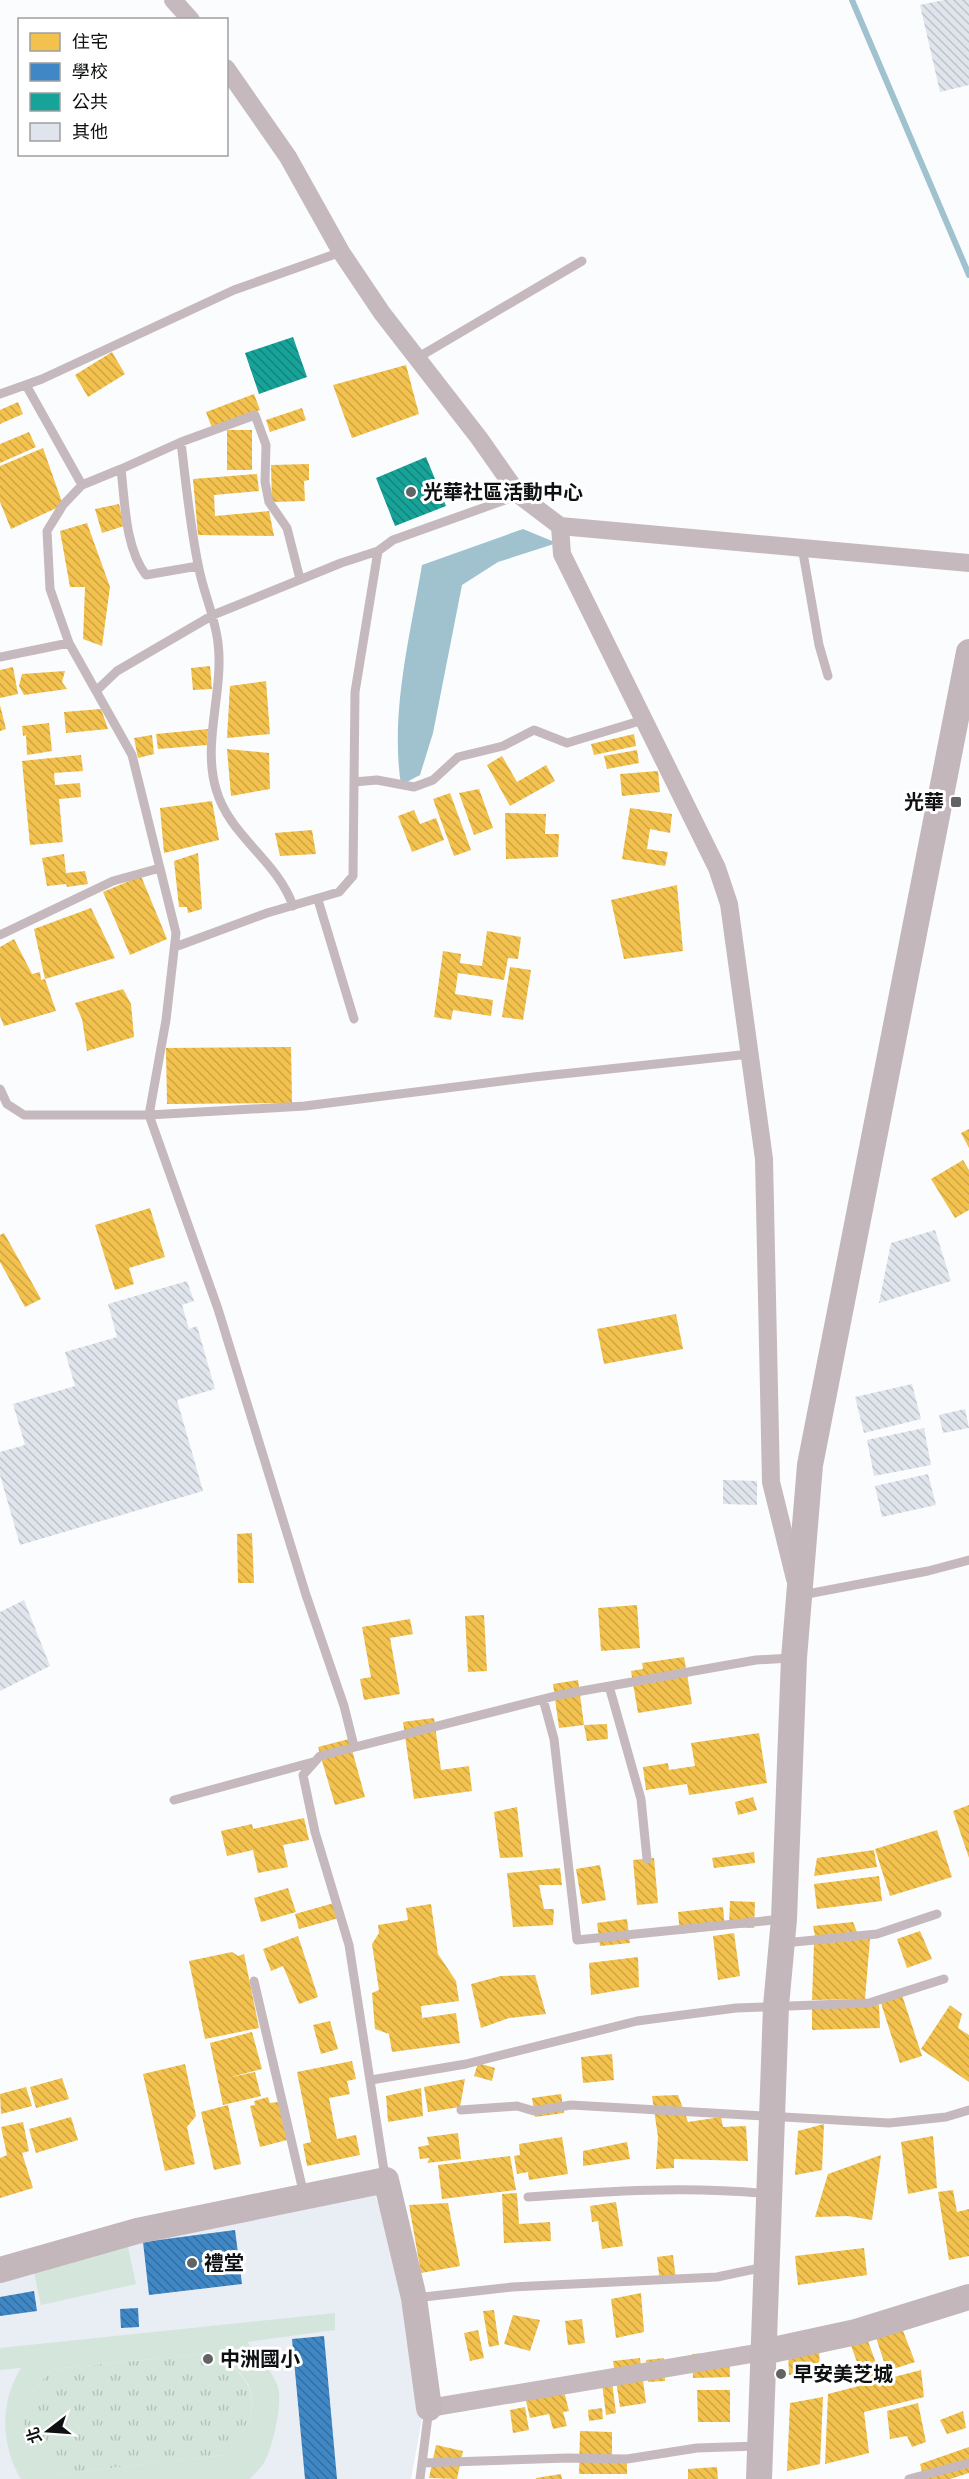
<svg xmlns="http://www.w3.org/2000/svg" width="969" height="2479" font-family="'Noto Sans','Noto Sans TC',sans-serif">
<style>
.built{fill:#e9edf4}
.grass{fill:url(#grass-tufts)}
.green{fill:#d4e6db;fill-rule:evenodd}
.water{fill:#a0c2ce}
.homes{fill:url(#homes-back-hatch)}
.schools{fill:url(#schools-back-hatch)}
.public{fill:url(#public-back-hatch)}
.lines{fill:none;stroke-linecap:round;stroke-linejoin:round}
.stream{stroke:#a0c2ce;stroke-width:6}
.building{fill:url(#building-back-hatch)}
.lane{stroke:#c5b9bd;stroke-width:9}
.street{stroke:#c5b9bd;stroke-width:18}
.secondary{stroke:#c4b7bc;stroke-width:26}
.poi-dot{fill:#616365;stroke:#fff;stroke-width:2}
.labels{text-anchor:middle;stroke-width:6;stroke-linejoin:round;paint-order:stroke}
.poi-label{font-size:20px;font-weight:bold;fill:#0e1012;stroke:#fff;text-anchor:start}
</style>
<defs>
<pattern id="grass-tufts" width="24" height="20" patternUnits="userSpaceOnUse" patternTransform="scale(1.5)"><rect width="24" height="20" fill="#d4e6db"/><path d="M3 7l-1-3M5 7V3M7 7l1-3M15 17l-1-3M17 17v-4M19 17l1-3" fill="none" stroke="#b5c4bb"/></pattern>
<pattern id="homes-back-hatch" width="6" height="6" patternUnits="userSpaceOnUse" patternTransform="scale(1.5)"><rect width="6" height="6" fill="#f2c14e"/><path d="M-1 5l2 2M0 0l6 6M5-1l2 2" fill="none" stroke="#cea543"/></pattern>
<pattern id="schools-back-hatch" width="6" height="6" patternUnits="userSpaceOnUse" patternTransform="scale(1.5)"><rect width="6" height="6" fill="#3f88c5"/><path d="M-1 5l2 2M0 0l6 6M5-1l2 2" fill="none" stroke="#336e9f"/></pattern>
<pattern id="public-back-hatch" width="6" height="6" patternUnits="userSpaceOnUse" patternTransform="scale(1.5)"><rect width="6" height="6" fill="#17a398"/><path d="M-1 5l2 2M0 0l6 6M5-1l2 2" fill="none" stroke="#13837b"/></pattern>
<pattern id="building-back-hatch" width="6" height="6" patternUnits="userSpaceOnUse" patternTransform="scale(1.5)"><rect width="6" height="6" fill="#e0e4ec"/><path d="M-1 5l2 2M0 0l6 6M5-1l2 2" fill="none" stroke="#bfc3c9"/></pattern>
</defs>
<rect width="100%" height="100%" fill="#fbfcfe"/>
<path class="built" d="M374,2191L408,2305L423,2413L411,2479H0V2279L49,2264Z"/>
<path class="grass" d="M214,2353C264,2384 262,2415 224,2455L59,2474C32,2456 10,2427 30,2395C36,2386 45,2378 52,2369Z"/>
<path class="green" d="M125,2233L136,2284L41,2305L30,2254Z
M335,2313V2330L247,2342C257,2355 270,2368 277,2384C284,2400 273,2445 265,2461C262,2467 255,2473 250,2479H21C0,2444 0,2402 21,2368L0,2370V2348ZM214,2353C265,2383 262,2415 224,2455L59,2474C33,2457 11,2426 30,2395C36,2386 45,2378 52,2369Z"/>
<path class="water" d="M523,529L557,543L498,562L462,585L433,733L420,775L401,785C390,713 410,636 422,565Z"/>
<path class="homes" d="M112,352L125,374L88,397L75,375Z
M406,365L419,414L352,438L333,385Z
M254,394L260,410L212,428L206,412Z
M18,402L23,414L0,424V410Z
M302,408L306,420L270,432L266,420Z
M227,430H252V470H227Z
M29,432L36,447L0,463V444Z
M43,448L63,505L11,529L0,502V466Z
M309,464V480L304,481L305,501L272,502L271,465Z
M257,474L259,491L214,495L215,516L269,511L274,536L198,535L193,479Z
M119,504L124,526L102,533L95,509Z
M87,523L110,587L102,646L83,639L85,587H70L60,531Z
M210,666L212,689L193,690L191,668Z
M13,667L18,694L0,698V670Z
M65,671L62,682L67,689L24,695L19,686L22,674Z
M266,681L270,734L227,738L230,686Z
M0,705L6,729L0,731Z
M101,709L108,729L66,733L64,712Z
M49,723L52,751L27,755L26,735L23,736L22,726Z
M208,729L207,745L158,749L156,734Z
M634,734L636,746L594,755L591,744Z
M152,735L154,754L138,758L134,738Z
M227,749L269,753L270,789L231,796Z
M637,750L639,763L607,769L604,756Z
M81,755L83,771L54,773L55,785L80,783L81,797L59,799L63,842L30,845L22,761Z
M502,756L517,782L546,765L555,781L510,806L487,765Z
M658,771L660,792L622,796L620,774Z
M479,789L493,828L474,835L459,793Z
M450,793L471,850L454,856L433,799Z
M212,801L219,840L164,853L160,808Z
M630,808L672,814L670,833L650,829L647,849L668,852L665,866L622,859Z
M414,810L420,824L436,818L444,840L412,852L398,816Z
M505,813L546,814L545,834H559L558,857L506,859Z
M312,830L316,854L280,856L275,833Z
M198,853L202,909L188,913L187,907H179L174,861Z
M64,854L66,873L85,871L88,884L67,887L66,884L47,886L42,858Z
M141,876L167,939L130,955L103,892Z
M677,885L683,951L624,959L611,900Z
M91,908L115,958L45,979L34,929Z
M487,931L521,937L518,959L508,958L504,980L458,973L455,994L493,1000L491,1016L453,1010L451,1020L434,1017L443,951L461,954L460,963L482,966Z
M14,939L32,974L40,972L41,980L45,979L56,1011L4,1026L0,1016V947Z
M510,967L531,970L523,1020L502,1017Z
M123,989L131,1004L134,1037L87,1051L82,1019L75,1003Z
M291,1047L292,1103L167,1104L166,1048Z
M969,1129V1148L961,1133Z
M963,1160L969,1170V1210L955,1218L931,1179Z
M150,1208L165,1257L129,1268L134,1284L115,1290L95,1225Z
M4,1233L41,1299L25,1307L0,1262V1235Z
M676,1314L683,1349L604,1364L597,1329Z
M252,1533L254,1583H238L237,1534Z
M637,1605L640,1648L601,1651L598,1608Z
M484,1615L487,1671L468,1672L465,1616Z
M410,1619L413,1634L390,1638L400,1694L364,1700L360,1679L371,1677L362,1627Z
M684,1657L692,1704L638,1713L631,1671L643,1669L642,1663Z
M578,1680L584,1725L607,1724L608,1739L587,1741L584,1725L559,1728L553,1684Z
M434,1718L441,1770L469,1766L472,1791L414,1799L403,1722Z
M759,1733L767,1783L689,1795L687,1784L646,1790L643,1767L668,1763L669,1770L695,1766L691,1743Z
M349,1739L365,1797L335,1805L318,1747Z
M753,1797L757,1810L738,1815L735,1802Z
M969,1805V1858L953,1811Z
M517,1807L523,1857L500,1858L494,1812Z
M304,1818L309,1840L283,1845L288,1867L258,1873L253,1850L227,1856L221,1831L252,1824L253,1829Z
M937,1830L952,1877L890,1896L875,1849Z
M874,1850L877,1867L814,1876L817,1858Z
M754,1852L755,1863L714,1868L712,1858Z
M654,1858L658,1903L637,1905L633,1860Z
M600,1865L606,1900L582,1904L576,1869Z
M560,1868L562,1885H539L544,1909H554L553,1925L513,1927L507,1873Z
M879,1876L882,1901L817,1909L814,1884Z
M288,1888L296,1912L261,1922L254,1898Z
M730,1901L755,1902L754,1928L729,1927Z
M334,1903L339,1918L299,1929L295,1914Z
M431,1904L438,1954L456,1981L459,2001L421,2006L422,2018L456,2013L460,2043L392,2052L389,2034L375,2029L372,1993L379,1990L372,1944L379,1933L378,1925L408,1920L406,1908Z
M723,1907L725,1929L680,1934L678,1912Z
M627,1919L630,1943L600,1946L597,1923Z
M853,1922L857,1932L815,1936L813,1926Z
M920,1931L932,1959L907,1968L897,1939Z
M734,1933L740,1976L718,1980L713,1936Z
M298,1936L318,1997L299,2004L283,1966L271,1971L263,1949Z
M870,1939L865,1999L812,2000L814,1944Z
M232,1952L238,1956L244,1954L259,2028L205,2039L189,1961Z
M638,1957L639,1987L591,1995L589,1963Z
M535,1975L546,2014L509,2018L481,2028L471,1984L501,1976Z
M902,1995L922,2056L900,2063L881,2003Z
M879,2005L880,2028L812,2030V2008Z
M950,2005L962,2014L958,2028L969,2035V2082L921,2049Z
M330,2021L338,2049L321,2054L313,2025Z
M252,2032L262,2069L227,2078L255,2072L261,2096L223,2105L210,2043Z
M612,2054L614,2080L583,2083L581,2057Z
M352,2061L356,2079L347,2081L350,2094L329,2098L337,2139L356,2135L360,2155L307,2166L303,2144L311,2142L297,2072Z
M478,2063L495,2068L492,2081L474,2076Z
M185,2064L196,2116L187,2127L195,2164L165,2171L143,2074Z
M62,2078L69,2099L36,2108L30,2087Z
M465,2079L460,2107L428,2112L424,2087Z
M26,2087L32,2106L1,2114L0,2094Z
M421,2088L423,2116L388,2122L386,2096Z
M561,2094L564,2113L535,2117L532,2098Z
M678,2095L688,2122L721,2117L723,2127L746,2126L748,2161L674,2159V2168L656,2169L658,2137L652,2096Z
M268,2097L270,2103L278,2102L287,2140L260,2147L250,2106L255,2105L254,2101Z
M228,2105L241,2164L214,2170L201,2112Z
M71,2117L78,2140L36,2153L29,2129Z
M23,2122L29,2151L22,2153L33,2188L0,2198V2158L7,2155L1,2127Z
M824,2124L822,2170L795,2175L798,2131Z
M458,2133L461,2159L427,2163L430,2158L420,2159L418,2147L429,2145L427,2137Z
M933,2136L937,2188L908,2194L901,2142Z
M562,2137L568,2174L529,2180L528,2172L517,2174L514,2156L520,2155L519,2144Z
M627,2142L630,2159L583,2166V2151Z
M881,2155L872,2220L848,2216L815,2217L828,2174Z
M510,2156L516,2190L442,2199L438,2165Z
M953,2190L957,2212L969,2209V2256L949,2260L938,2192Z
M517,2193L519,2224L550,2222L551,2241L504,2243L502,2194Z
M616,2202L623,2246L602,2249L598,2221L592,2222L590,2206Z
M448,2203L460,2266L421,2273L409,2205Z
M864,2248L867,2275L798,2285L795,2256Z
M673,2255L676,2280L660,2282L657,2257Z
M641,2293L644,2332L616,2338L611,2299Z
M494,2310L499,2345L489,2347L483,2311Z
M895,2310L915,2362L887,2371L870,2319Z
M513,2315L540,2320L530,2351L504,2344Z
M582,2319L585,2343L568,2345L565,2321Z
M861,2322L880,2374L863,2379L844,2326Z
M478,2330L484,2358L470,2361L464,2333Z
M819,2347L820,2374L789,2375L788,2348Z
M729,2352L730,2377L693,2378L692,2354Z
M640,2358L646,2403L620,2407L613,2361Z
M664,2358L665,2381L648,2382L646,2360Z
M921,2370L924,2397L864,2412L869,2453L825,2464L828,2394Z
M612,2382L616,2413L606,2415L602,2383Z
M563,2387L569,2411L563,2412L567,2426L553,2429L549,2414L530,2418L525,2397Z
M697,2390H730V2422H698Z
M823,2397L820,2464L787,2471L790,2403Z
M918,2403L926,2442L912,2447L907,2436L890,2439L887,2411Z
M525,2407L529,2430L513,2433L510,2410Z
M602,2408L603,2419L589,2421L588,2410Z
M963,2411L966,2428L947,2434L940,2420Z
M580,2431L612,2432V2458L627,2459V2474H579Z
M436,2445L463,2451L457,2479L429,2478Z
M969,2447V2473L950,2479H924L920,2464Z
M717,2467L718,2479H688V2469Z
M561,2474L562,2479H536V2478Z"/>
<path class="schools" d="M235,2230L242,2284L149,2295L143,2242Z
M34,2291L37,2311L0,2316V2297Z
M138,2308L139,2327L121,2328L120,2309Z
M324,2336L337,2479H305L292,2339Z"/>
<path class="public" d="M293,337L307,377L259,394L245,353Z
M426,457L446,506L395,526L376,478Z"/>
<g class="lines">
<path class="stream" d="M852,0L969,275"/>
</g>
<path class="building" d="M944,0H969V85L940,92L920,5Z
M935,1230L951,1281L879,1303L891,1243Z
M187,1281L194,1301L182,1305L189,1329L197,1326L215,1389L177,1400L203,1491L20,1545L0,1475V1452L25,1445L13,1404L75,1386L65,1352L117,1337L108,1304Z
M912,1384L921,1419L864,1433L855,1397Z
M965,1409L969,1428L943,1433L939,1415Z
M924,1428L931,1465L874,1476L867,1440Z
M928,1474L936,1505L882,1517L875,1486Z
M723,1480L757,1481V1505L723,1504Z
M24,1600L50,1666L0,1691V1612Z"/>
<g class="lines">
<path class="lane" d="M417,358L582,261
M26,385L82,485L63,505L47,531L50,589L69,643L132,755L176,933L166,1020L149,1115L218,1309L306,1595L344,1706L354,1746
M0,394L42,379L234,290L341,252
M181,442C186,484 190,527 199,569C204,594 215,617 218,643C224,691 202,742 216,789C229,836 277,860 293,906
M121,469L181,442L255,415L266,445L265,482L269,502L287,528L300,579
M82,485L121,469C125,502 125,548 146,575L198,566
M802,547L819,645L828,676
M0,657L69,643
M96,691L117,671L213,615L341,563L378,551
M354,782L377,780L414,787L433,780L458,757L503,746L534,730L567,743L643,720
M318,900L354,1019
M0,935L113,881L160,868
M175,947L267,913L339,892L353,876L355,692L378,551L393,540L519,495
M0,1089L7,1104L24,1115H149L305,1106L534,1077L750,1054
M802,1595L928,1571L969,1560
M609,1686L641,1799L647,1859
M543,1699L554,1739L577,1940L783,1919
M174,1800L313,1762
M784,1943L877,1934L937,1914
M254,1981L304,2195
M371,2080L466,2064L637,2021L736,2008L869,2003L944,1979
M461,2110L517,2106L534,2111L571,2105L889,2123L946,2117L969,2110
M385,2177L349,1945L315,1832L303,1775L320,1756L559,1695L756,1660L791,1658
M528,2197C609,2191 688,2186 769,2194
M415,2298L512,2287L717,2277L765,2267
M422,2463L567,2458L627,2459L697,2448L758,2446
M420,2479L429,2408
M909,2479L969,2463"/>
<path class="street" d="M173,0L191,20
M226,68L288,157L341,252L382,313L479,438L519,495L560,526L562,554L717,868L729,904L764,1159L771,1482L795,1579
M560,526L969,563
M429,2408L763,2352"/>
<path class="secondary" d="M0,2270L137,2231L386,2180L414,2298L429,2408
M763,2352L856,2332L969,2297
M759,2479L776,2006L784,1919L794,1658L810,1465L969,652"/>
</g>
<g class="poi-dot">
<circle cx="411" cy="492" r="6"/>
<rect x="950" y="796" width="12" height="12" rx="3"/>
<circle cx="192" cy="2263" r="6"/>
<circle cx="208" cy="2359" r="6"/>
<circle cx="781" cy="2374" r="6"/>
</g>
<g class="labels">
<g class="poi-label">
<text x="423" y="499">光華社區活動中心</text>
<text x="944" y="809" text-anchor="end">光華</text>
<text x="204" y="2270">禮堂</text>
<text x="220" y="2366">中洲國小</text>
<text x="793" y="2381">早安美芝城</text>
</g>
</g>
<rect x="18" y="18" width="210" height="138" fill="#ffffff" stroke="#9f9fa0" stroke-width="1.5"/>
<rect x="30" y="33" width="30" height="18" fill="#f2c14e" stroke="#9f9fa0" stroke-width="1.5"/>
<text x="72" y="48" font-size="18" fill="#0e1012">住宅</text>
<rect x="30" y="63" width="30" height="18" fill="#3f88c5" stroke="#9f9fa0" stroke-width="1.5"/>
<text x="72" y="78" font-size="18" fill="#0e1012">學校</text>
<rect x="30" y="93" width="30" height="18" fill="#17a398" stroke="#9f9fa0" stroke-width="1.5"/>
<text x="72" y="108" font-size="18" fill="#0e1012">公共</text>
<rect x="30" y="123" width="30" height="18" fill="#e0e4ec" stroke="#9f9fa0" stroke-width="1.5"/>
<text x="72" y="138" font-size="18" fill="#0e1012">其他</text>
<g transform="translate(48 2431) rotate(253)" stroke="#ffffff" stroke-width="4.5" paint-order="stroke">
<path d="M0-4.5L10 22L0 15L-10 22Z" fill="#0e1012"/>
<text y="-9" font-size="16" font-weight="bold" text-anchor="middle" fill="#0e1012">北</text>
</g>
</svg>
